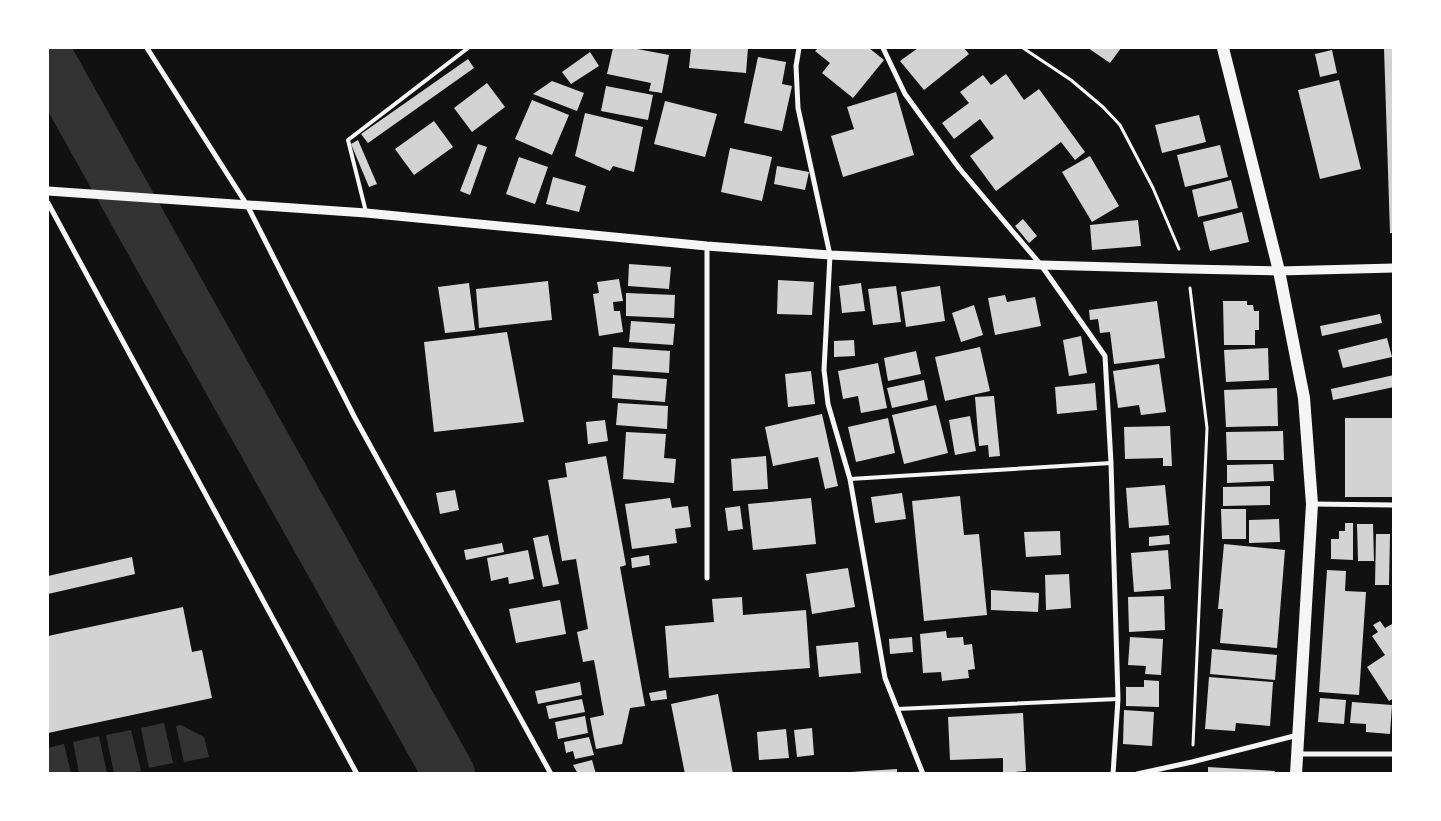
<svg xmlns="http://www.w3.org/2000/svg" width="1441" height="821" font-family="'PT Serif',serif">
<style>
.water{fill:#333}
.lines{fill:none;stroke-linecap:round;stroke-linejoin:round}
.river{stroke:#333;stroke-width:52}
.building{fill:#d3d3d3}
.path{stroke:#f5f5f5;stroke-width:3}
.service{stroke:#f5f5f5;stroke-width:4}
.minor{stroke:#f5f5f5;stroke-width:5}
.tertiary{stroke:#f5f5f5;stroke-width:9}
.primary{stroke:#f5f5f5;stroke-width:12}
</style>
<rect width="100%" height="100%" fill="#111"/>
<path class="water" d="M164,723L173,763L149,768L141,728Z
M181,725L204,737L209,757L184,762L176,726Z
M131,730L141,771L129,773H114L106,735Z
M99,736L107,773H79L73,742Z
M64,744L71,773H48V748Z"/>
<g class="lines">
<path class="river" d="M48,58L449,774"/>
</g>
<path class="building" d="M613,48H632L669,55L662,93L649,91L651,83L607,74Z
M691,48H748L746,73L689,68Z
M818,48H869L884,60L853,98L822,73L830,63L815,51Z
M918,48H964L969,54L924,90L900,61Z
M1088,48H1121L1110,63Z
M1384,48H1394V233H1390Z
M1332,50L1337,73L1320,77L1315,54Z
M590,52L599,66L571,84L562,72Z
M758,57L786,62L782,84L792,86L782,131L744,123Z
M468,59L474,68L368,143L361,134Z
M1006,74L1024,100L1039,89L1085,152L1075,160L1061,142L996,191L970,156L994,138L980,119L954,139L942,123L969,103L960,92L983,75L991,85Z
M1339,80L1361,169L1320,179L1298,90Z
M552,81L584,93L577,111L533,94Z
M487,83L505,107L472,132L454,108Z
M606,86L653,95L648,120L601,111Z
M896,92L914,155L843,177L831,136L854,129L847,107Z
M532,100L569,115L552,155L515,139Z
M665,101L717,114L705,157L654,144Z
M585,113L643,127L634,172L613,166L610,171L575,156Z
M1199,115L1206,142L1162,153L1155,125Z
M434,121L453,147L414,175L395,149Z
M358,140L377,184L369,187L351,144Z
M478,144L487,147L470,195L460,191Z
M1220,145L1228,177L1185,187L1177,155Z
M730,148L772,157L762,201L721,192Z
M1090,156L1119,206L1092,222L1062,172Z
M519,157L548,167L535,204L506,194Z
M777,166L809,172L805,190L774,184Z
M553,177L586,186L579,212L546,204Z
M1231,180L1238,208L1198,217L1192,190Z
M1242,212L1249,242L1210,251L1203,222Z
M1023,219L1037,236L1029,243L1015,226Z
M1138,220L1141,246L1092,250L1090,225Z
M629,264L671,267L669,289L628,286Z
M619,279L623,301L613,302L614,311H620L623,332L599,336L593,294L599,293L597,282Z
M778,280L814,282L812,315L777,314Z
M548,281L552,320L479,328L476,289Z
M469,283L475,330L445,333L438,287Z
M861,283L865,311L842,313L839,286Z
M896,286L901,322L873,325L868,289Z
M940,286L945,321L906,327L901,292Z
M626,293L675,295L674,318L626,316Z
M1005,295L1007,302L1035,297L1041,326L995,335L988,298Z
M1157,301L1165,358L1114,364L1110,332L1100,333L1098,319L1090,320L1089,310Z
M1223,301H1247V305H1253L1254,311H1259V330H1255V345H1224Z
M974,305L983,335L961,342L952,313Z
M1380,314L1382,323L1322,336L1320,326Z
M631,321L675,324L673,345L629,342Z
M507,332L524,422L434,432L424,342Z
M1081,336L1087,373L1069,376L1063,340Z
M1387,338L1392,357L1343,368L1338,350Z
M854,340L855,356L834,357V341Z
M613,347L670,351L669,373L612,369Z
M980,347L990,391L945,401L935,357Z
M1268,348L1269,380L1226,382L1224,350Z
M916,351L921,374L888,381L884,358Z
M878,363L887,408L861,413L858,396L843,399L838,371Z
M1159,364L1166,412L1141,415L1139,405L1118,408L1113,371Z
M811,371L815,404L788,407L785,374Z
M613,375L667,379L665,402L612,398Z
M1394,375V387L1333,400L1331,389Z
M924,380L928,400L892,408L887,388Z
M1095,383L1097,410L1057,414L1055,387Z
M1277,388L1278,426L1226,427L1224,390Z
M994,396L1000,456L989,457L988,445L979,446L975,397Z
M618,403L668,406L667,429L616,425Z
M936,405L948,453L904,464L892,415Z
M822,414L838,486L825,489L818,457L773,466L765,427Z
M970,416L976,451L955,455L949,420Z
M888,418L895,453L856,462L848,427Z
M1345,418H1394V497H1345Z
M605,420L608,441L588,444L586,422Z
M1170,426L1172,466H1163V458L1125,459L1124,427Z
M1283,431L1284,460H1227L1226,432Z
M626,432L666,434L664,458L676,459L674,483L623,479Z
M606,456L626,565L620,567L645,706L630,708L622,744L596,749L590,718L604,715L594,660L583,662L577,632L588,629L576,559L562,561L548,480L567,477L565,463Z
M766,456L768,489L733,491L731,459Z
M1273,464L1274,481L1227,483V465Z
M1165,485L1169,525L1129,528L1126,488Z
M1270,486V505L1223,506V487Z
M455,490L459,510L440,514L436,493Z
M902,493L906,519L875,523L871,497Z
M960,496L964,535L979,534L987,615L924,621L912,501Z
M670,498L672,508L688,506L691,527L675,529L677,543L632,549L625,504Z
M811,498L816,544L753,550L748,504Z
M740,506L743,529L728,531L725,508Z
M1221,509H1246V539H1222Z
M1279,519L1280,542L1249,543V520Z
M1345,523H1353V560L1331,559V539H1339V531H1345Z
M1357,524H1373L1374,561H1358Z
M1060,531L1061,555L1026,557L1024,532Z
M1376,534H1390L1389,585H1375Z
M548,535L559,584L543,587L533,538Z
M1169,535L1170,544L1149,546V537Z
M502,543L504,552L466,560L464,550Z
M1224,544L1285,550L1277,648L1220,643L1223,609H1218Z
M528,550L534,579L509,584L508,577L491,581L487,558Z
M1168,550L1171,589L1134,592L1131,553Z
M649,555L650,565L632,568L631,558Z
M132,557L135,574L48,594V576Z
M848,568L855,607L812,614L806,574Z
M1327,570L1346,571L1345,591L1366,592L1359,695L1319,692Z
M1069,574L1071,608L1046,610L1045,575Z
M991,590L1039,593L1038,612L991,610Z
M1164,596L1165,630L1129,632L1128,597Z
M742,597L743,615L806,610L810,668L669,678L665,626L714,622L712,599Z
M560,600L566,634L516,643L509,609Z
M183,607L192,652L202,650L212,698L48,733V636Z
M1380,621L1385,628L1394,623V698L1389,701L1367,667L1385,655L1372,636L1378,632L1373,625Z
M946,631L947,638L963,637L964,645L972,644L975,669L968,670L969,678L942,681L941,672L923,673L920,634Z
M912,637L913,652L890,654L889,639Z
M1130,637L1163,639L1161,675L1145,674L1146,666L1128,665Z
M858,642L861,673L819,677L816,646Z
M1212,649L1277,655L1275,680L1210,674Z
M1209,677L1273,682L1270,726L1236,723L1235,731L1205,729Z
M1144,680L1159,681V707L1126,706V687H1144Z
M580,682L582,695L538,704L535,691Z
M666,690L667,699L651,701L649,693Z
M718,694L733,774H685L671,704Z
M1320,698L1346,700L1344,724L1318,722Z
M582,699L585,712L549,719L546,706Z
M1352,702L1392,705L1390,734L1366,732V724L1350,723Z
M1124,710L1154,712L1152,746L1123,744Z
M1023,713L1026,771L1003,773V758L950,760L948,717Z
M585,716L588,733L558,739L555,722Z
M812,728L814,755L797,757L794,730Z
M786,729L789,758L759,760L757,732Z
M589,737L594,755L575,759L573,751L566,753L564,742Z
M592,760L596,774H578L573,765Z
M1208,767L1275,771V774H1208Z
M897,769V774H851V772Z"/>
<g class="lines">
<path class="path" d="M1023,48L1071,80L1103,107L1120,125L1153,188L1179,249
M1190,288L1207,428L1193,745"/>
<path class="service" d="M366,212L348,140L468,48
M850,479L1111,463
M897,709L1118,699"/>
<path class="minor" d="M147,48L247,205L355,418L551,774
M799,48L796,66L798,108L830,255L824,370L828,404L850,479L885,678L923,774
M883,48L905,94L959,168L1041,265L1105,356L1111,463L1118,699L1113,774
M48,203L357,774
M707,246V578
M1312,504L1394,505
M1297,754H1394
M1137,774L1192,762L1298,735"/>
<path class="tertiary" d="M48,191L366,213L707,246L830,255L1041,265L1188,269L1279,271L1394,268"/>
<path class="primary" d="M1223,48L1279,271L1304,398L1312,504L1296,774"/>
</g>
<rect width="1441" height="821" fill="none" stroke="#ffffff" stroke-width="98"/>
</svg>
